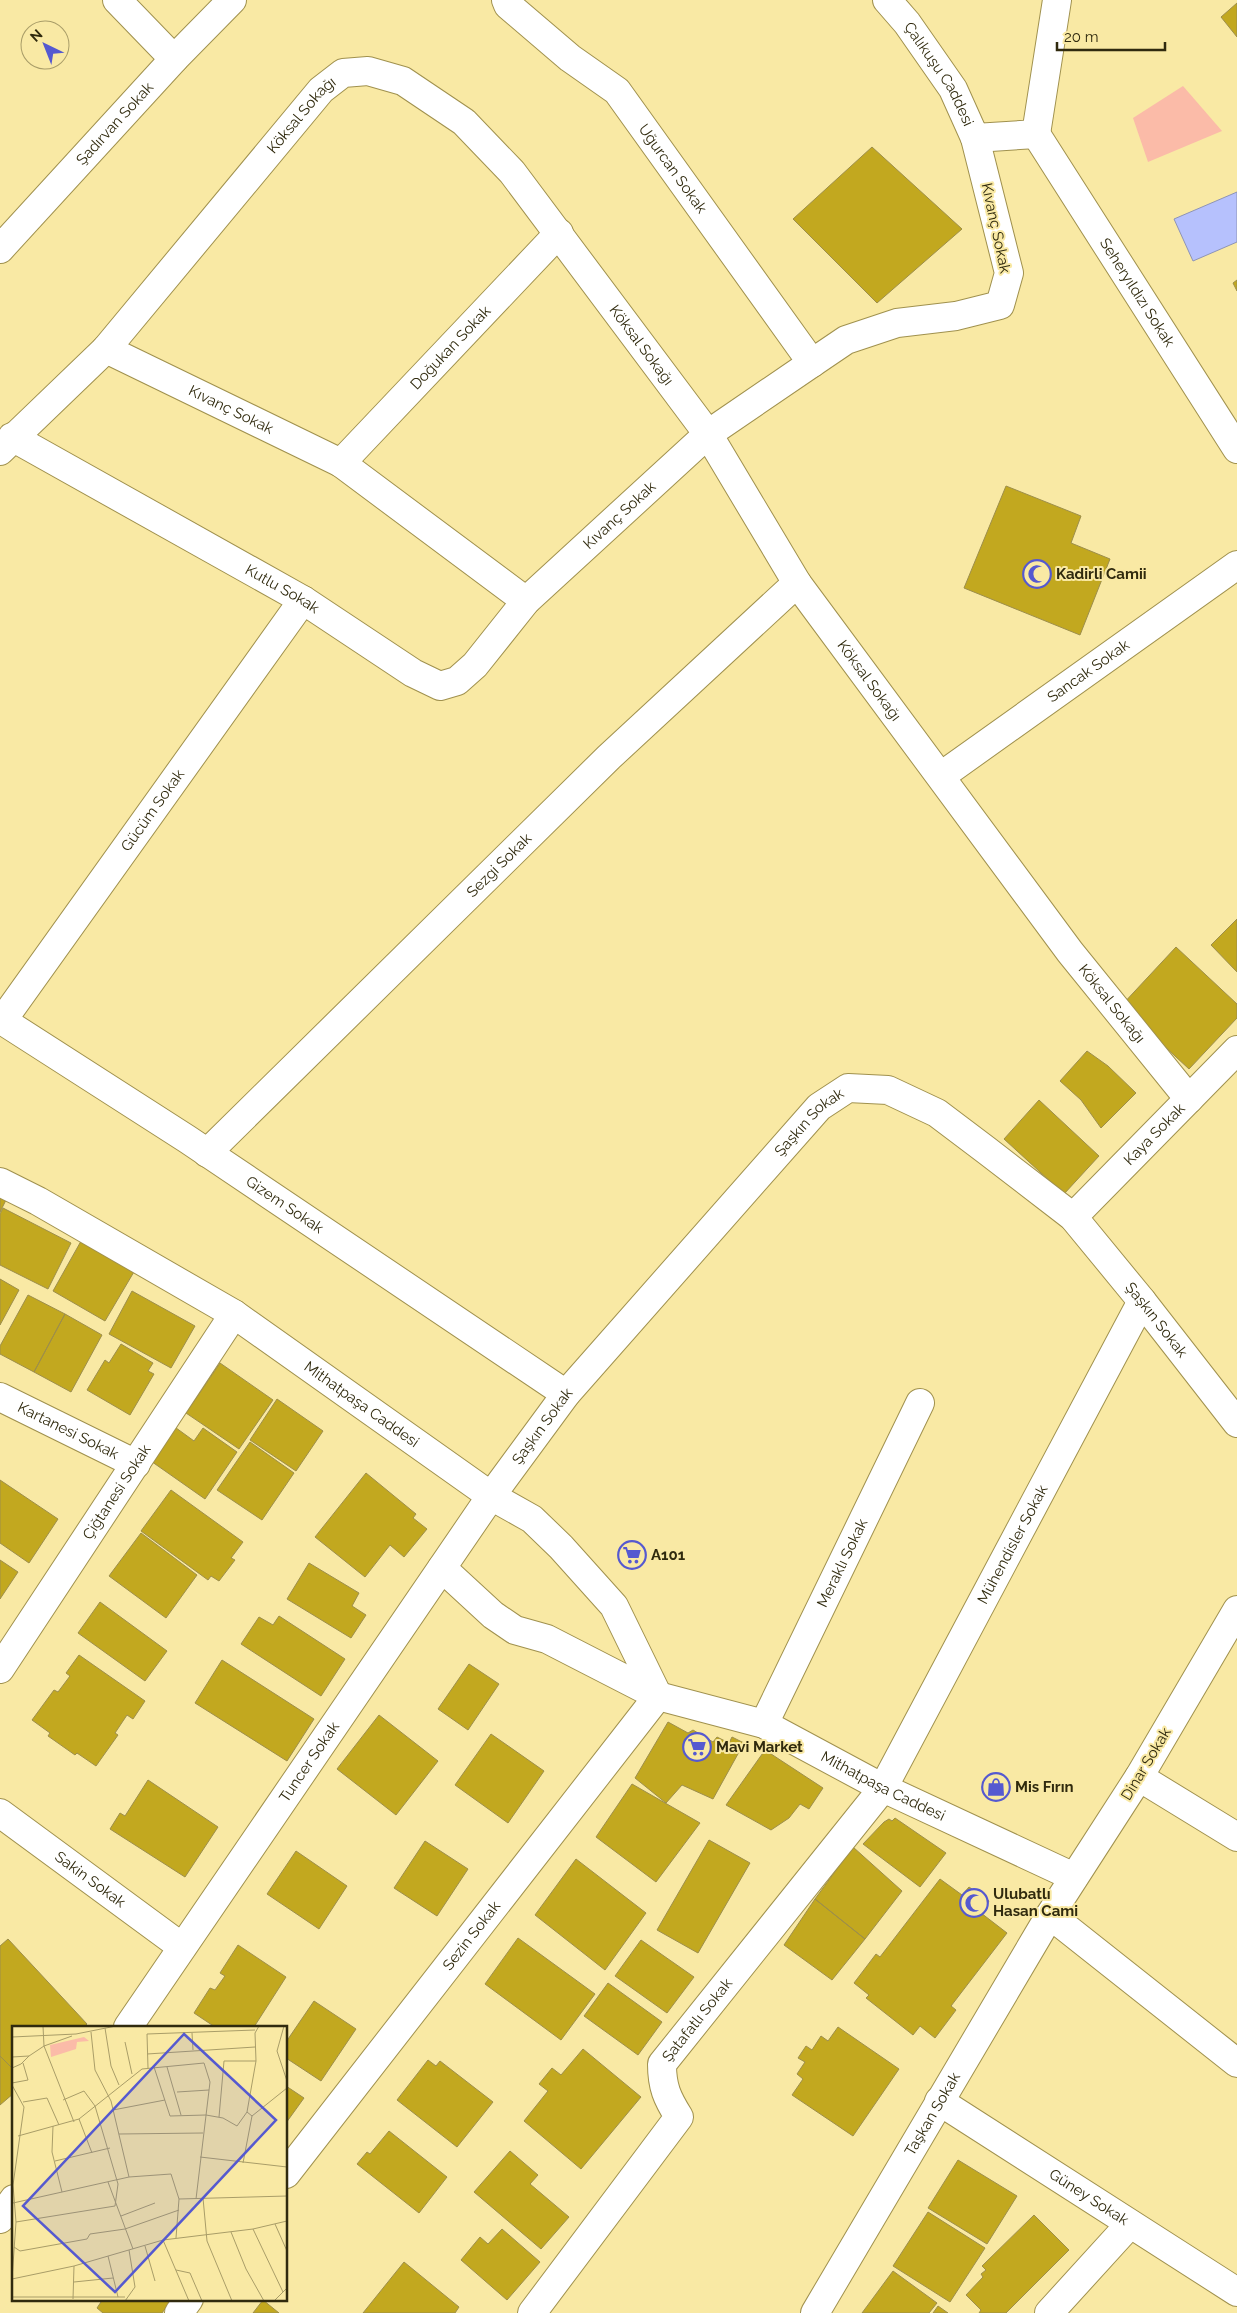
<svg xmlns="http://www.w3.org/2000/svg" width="1237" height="2313" font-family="Raleway,sans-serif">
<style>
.green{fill:#fbbba8}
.water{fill:#b6c1fd;stroke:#8e94b5}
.building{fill:#c2a81f;stroke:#9d8e4b}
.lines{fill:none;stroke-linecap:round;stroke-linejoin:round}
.minor-casing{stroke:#a0914e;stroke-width:30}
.tertiary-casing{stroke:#a0914e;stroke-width:30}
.minor{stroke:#fff;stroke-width:28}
.tertiary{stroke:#fff;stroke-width:28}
.labels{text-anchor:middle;stroke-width:4;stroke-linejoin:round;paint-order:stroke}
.street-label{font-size:15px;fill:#302a0e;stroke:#f9e9a4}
.poi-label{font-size:15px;font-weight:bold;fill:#302a0e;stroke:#f9e9a4;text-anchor:start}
.inset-road{fill:none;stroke:#a99d68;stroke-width:1}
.view{fill:#5559d0;fill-opacity:0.15;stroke:#5559d0;stroke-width:2.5}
.inset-edge{fill:none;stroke:#302a0e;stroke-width:2.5}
</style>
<rect width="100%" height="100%" fill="#f9e9a4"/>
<path class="green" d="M1183,86L1222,131L1148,162L1133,118Z"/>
<path class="water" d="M1237,192V242L1193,261L1174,219Z"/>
<path class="building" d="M1237,3V37L1221,17Z
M872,147L962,229L877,303L793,219Z
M1237,280V291L1233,283Z
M1006,486L1081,516L1071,543L1110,559L1080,635L964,588Z
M1237,919V972L1211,945Z
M1176,947L1237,1004V1018L1189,1069L1121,1006Z
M1087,1051L1108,1066L1136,1093L1101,1128L1081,1100L1060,1081Z
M1039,1100L1099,1156L1064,1194L1004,1139Z
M0,1195L7,1198L0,1212Z
M3,1208L71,1243L48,1289L0,1265V1214Z
M85,1234L138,1265L105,1321L53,1291Z
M0,1279L19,1290L0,1325Z
M132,1291L195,1326L171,1368L109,1334Z
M28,1295L65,1314L34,1372L0,1354V1346Z
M65,1314L102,1335L71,1392L34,1372Z
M121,1344L153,1363L148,1371L154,1374L130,1415L87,1390L105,1360L109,1363Z
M220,1363L273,1400L239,1449L186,1413Z
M277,1399L323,1431L296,1471L250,1440Z
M172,1425L194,1441L203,1428L237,1452L205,1499L148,1459Z
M250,1442L294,1473L262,1520L217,1490Z
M366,1473L416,1514L413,1518L427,1529L404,1557L390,1545L365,1577L315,1537Z
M0,1480L58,1519L29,1563L0,1543Z
M171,1490L243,1542L231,1558L235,1560L219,1581L211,1576L208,1580L141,1531Z
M141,1533L197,1575L166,1618L109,1576Z
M0,1560L18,1572L0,1599Z
M309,1563L359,1593L352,1606L366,1615L351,1638L287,1599Z
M100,1602L167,1651L145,1681L78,1633Z
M279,1616L345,1659L321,1696L241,1644L259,1617L273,1625Z
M79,1655L145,1701L133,1719L127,1715L115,1733L118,1735L96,1766L77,1753L75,1755L48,1736L50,1733L32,1720L54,1690L58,1692L70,1676L66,1673Z
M222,1660L314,1719L287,1761L195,1703Z
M469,1664L499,1684L468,1730L438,1709Z
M379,1715L438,1761L396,1815L337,1769Z
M668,1722L688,1733L693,1730L713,1742L717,1737L729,1743L732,1737L744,1743L713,1799L682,1785L666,1803L635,1778Z
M491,1734L544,1771L508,1823L455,1785Z
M765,1750L823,1788L809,1809L800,1804L789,1818L771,1830L726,1805Z
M148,1780L218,1827L185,1877L110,1829L120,1813L125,1816Z
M632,1784L700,1823L656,1882L596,1837Z
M895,1818L946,1853L920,1887L863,1844L884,1822L889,1819L892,1821Z
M709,1840L750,1863L698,1953L657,1930Z
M425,1841L468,1869L437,1916L394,1888Z
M853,1847L902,1891L865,1939L815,1899Z
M296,1851L347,1886L319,1929L267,1894Z
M576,1859L646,1913L605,1970L535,1915Z
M940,1879L962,1895L969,1887L989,1901L981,1913L1007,1933L951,2006L956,2010L935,2038L920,2026L913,2035L866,1998L869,1995L854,1983L876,1954L880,1957Z
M815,1899L865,1939L832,1980L784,1945Z
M518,1938L595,1994L561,2040L485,1984Z
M8,1939L87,2024L84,2027H14V2070L0,2056V1946Z
M641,1940L694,1977L667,2013L615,1976Z
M238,1945L286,1977L254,2027H215L194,2013L210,1988L215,1990L225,1976L220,1973Z
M608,1983L662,2022L638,2055L584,2016Z
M314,2001L356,2029L321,2081L286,2058V2042Z
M838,2027L899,2069L853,2136L792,2095L803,2079L797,2074L805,2062L798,2058L806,2046L812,2050L821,2036L828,2041Z
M583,2049L641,2097L581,2169L524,2121L548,2091L539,2084L552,2068L561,2075Z
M0,2056L14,2070V2093L0,2105Z
M428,2060L436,2066L440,2061L493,2102L457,2147L397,2100Z
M286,2086L304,2098L286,2123Z
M389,2131L447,2177L419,2213L357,2164L367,2152L370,2154Z
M510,2151L538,2175L530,2184L569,2217L541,2249L474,2192Z
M958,2160L1017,2196L987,2244L928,2208Z
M928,2212L985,2248L950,2302L893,2266Z
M1034,2215L1069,2250L1006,2313H979L981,2310L966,2295L983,2277L981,2274L986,2270L982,2266Z
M502,2229L540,2262L507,2300L461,2260L480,2237L488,2244Z
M404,2262L459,2307L455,2313H363Z
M893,2271L937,2303L929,2313H862Z
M103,2299H172L162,2313H103L97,2308Z
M263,2300L279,2313H253Z
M938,2306L948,2313H933Z"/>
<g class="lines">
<defs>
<g id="minor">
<path d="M117,0L174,59"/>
<path id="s1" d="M506,0L508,5L570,58L617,91L812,363"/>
<path id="s2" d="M1036,134L1237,449"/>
<path id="s3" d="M0,249L174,59L232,0"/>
<path id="s4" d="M106,349L341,463L526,601"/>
<path id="s5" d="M12,437L303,600L413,673L440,686L457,681L475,665L526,601L708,434L812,363L846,340L897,323L956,316L1000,305L1009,273L975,138"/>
<path id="s6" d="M0,451L106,349L321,90L343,73L368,71L403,81L464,122L512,172L708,434L797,583L1070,952L1189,1099"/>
<path id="s7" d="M341,463L559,233"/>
<path id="s8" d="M941,776L1237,565"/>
<path id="s9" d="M0,1019L187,1139L566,1394"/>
<path id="s10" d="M2,1021L303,600"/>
<path id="s11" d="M207,1153L609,757L797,583"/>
<path id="s12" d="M1073,1217L1237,1050"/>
<path id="s13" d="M0,1397L136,1464"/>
<path id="s14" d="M0,1669L234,1314"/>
<path id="s15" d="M764,1724L920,1403"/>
<path d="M1139,1777L1237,1837"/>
<path id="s16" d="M0,1813L182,1947"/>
<path id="s17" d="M128,2027L491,1496L566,1394L819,1107L848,1088L888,1090L937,1113L986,1150L1073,1217L1142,1301L1237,1423"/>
<path id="s18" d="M939,2101L1237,2292"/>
<path id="s19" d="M286,2174L658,1696"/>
<path d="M0,2219L14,2199"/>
<path d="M179,2313L189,2299"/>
<path id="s20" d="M532,2313L679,2117C667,2098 662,2087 662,2064L883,1788L1142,1301"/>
<path id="s21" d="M815,2313L1050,1915"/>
<path d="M1049,2313L1130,2224"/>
</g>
<g id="tertiary">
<path id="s22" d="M887,0L907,23L953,89L975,138L1036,134L1057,0"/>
<path id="s23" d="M0,1182L38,1201L234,1314L491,1496L532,1519L561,1547L614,1606L658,1696"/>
<path id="s24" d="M442,1568L493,1615L515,1630L547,1639L658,1696L764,1724L883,1788L1074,1877"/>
<path d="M1237,1610L1139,1777L1050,1915L1237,2063"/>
</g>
</defs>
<use href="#minor" class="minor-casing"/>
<use href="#tertiary" class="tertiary-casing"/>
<use href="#minor" class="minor"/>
<use href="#tertiary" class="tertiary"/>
</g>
<defs>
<symbol id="mosque-ring" viewBox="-11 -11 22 22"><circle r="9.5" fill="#f9e9a4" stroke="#5559d0" stroke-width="1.5"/><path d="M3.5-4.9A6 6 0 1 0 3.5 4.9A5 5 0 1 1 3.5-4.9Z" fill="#5559d0"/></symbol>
<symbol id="supermarket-ring" viewBox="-11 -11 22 22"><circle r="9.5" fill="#f9e9a4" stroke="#5559d0" stroke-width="1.5"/><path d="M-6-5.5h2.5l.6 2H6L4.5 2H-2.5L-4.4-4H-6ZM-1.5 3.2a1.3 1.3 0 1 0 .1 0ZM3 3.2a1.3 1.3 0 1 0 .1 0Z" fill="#5559d0"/></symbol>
<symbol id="shop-ring" viewBox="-11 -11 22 22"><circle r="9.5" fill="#f9e9a4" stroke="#5559d0" stroke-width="1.5"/><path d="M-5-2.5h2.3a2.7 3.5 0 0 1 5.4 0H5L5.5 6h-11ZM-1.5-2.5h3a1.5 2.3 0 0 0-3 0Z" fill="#5559d0"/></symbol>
</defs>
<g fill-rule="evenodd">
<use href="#mosque-ring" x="1021" y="558" width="32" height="32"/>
<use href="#supermarket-ring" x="616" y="1539" width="32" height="32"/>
<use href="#supermarket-ring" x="681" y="1731" width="32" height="32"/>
<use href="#shop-ring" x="980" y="1771" width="32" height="32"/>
<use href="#mosque-ring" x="958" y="1887" width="32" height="32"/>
</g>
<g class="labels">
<g class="street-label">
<text dy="5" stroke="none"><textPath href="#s22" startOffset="91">Çalıkuşu Caddesi</textPath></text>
<text dy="5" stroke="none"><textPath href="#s6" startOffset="452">Köksal Sokağı</textPath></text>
<text dy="5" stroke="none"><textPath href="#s3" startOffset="170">Şadırvan Sokak</textPath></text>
<text dy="5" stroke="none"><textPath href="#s1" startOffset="240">Uğurcan Sokak</textPath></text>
<text transform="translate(996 228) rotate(78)" y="5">Kıvanç Sokak</text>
<text dy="5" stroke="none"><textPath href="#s2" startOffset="188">Seheryıldızı Sokak</textPath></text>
<text dy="5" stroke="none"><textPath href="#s6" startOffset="932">Köksal Sokağı</textPath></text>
<text dy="5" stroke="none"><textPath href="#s7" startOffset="159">Doğukan Sokak</textPath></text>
<text dy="5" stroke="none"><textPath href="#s4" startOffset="139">Kıvanç Sokak</textPath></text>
<text dy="5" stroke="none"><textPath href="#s5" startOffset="746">Kıvanç Sokak</textPath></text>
<text dy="5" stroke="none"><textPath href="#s5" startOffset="310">Kutlu Sokak</textPath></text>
<text dy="5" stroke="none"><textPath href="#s8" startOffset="181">Sancak Sokak</textPath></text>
<text dy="5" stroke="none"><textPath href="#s6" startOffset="1338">Köksal Sokağı</textPath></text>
<text dy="5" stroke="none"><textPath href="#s10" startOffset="259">Gücüm Sokak</textPath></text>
<text dy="5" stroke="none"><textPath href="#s11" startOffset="410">Sezgi Sokak</textPath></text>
<text dy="5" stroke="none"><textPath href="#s6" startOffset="1742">Köksal Sokağı</textPath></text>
<text dy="5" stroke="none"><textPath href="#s17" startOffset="1135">Şaşkın Sokak</textPath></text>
<text dy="5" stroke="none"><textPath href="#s12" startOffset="116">Kaya Sokak</textPath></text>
<text dy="5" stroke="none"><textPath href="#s9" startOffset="340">Gizem Sokak</textPath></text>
<text dy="5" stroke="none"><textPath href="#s17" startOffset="1585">Şaşkın Sokak</textPath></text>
<text dy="5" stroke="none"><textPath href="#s23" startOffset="425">Mithatpaşa Caddesi</textPath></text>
<text dy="5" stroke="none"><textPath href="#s17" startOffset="730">Şaşkın Sokak</textPath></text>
<text dy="5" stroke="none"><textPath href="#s13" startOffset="76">Kartanesi Sokak</textPath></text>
<text dy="5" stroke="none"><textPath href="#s14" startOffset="212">Çiğtanesi Sokak</textPath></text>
<text dy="5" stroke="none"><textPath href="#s20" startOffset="931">Mühendisler Sokak</textPath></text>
<text dy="5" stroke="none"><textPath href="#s15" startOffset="179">Meraklı Sokak</textPath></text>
<text dy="5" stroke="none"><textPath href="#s17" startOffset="321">Tuncer Sokak</textPath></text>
<text transform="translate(1146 1764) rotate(-59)" y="5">Dinar Sokak</text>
<text dy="5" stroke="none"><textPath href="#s24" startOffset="498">Mithatpaşa Caddesi</textPath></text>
<text dy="5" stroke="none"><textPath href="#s16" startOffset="112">Sakin Sokak</textPath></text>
<text dy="5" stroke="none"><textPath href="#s19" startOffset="302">Sezin Sokak</textPath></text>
<text dy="5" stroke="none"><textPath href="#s20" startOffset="358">Şatafatlı Sokak</textPath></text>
<text dy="5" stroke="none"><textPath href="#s21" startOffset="231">Taşkan Sokak</textPath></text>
<text dy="5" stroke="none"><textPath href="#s18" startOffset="178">Güney Sokak</textPath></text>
</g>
<g class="poi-label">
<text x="1056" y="579">Kadirli Camii</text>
<text x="651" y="1560">A101</text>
<text x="716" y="1752">Mavi Market</text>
<text x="1015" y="1792">Mis Fırın</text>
<text x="993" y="1899">Ulubatlı<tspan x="993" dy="17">Hasan Cami</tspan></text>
</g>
</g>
<g transform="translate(12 2026)">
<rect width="275" height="275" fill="#f9e9a4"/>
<path d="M72,11L77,15L65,16L64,23L39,31L38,19Z" fill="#fbbba8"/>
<path class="inset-road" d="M31,0L32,20L62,96M272,0L265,25L275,55V124M93,2L99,40L107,59M79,6L83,44L99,75L117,151M180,7L181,24M0,11L64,8L104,0M113,16L120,48M135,28L243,21M0,31L17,30L32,20L60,10M142,41L158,90L194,89L211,92L225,100L235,86M155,41L169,89M0,42L9,38L17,30M136,42L135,8L243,4M0,57L16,54L11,37M0,59L12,81L1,159L4,196L0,253L62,240L151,214L241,203L275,195M165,66L197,64M51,74L72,65L83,80L106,158L103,180M11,76L35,72L47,99M101,84L153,74M240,90L235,86L244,35L243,7L247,0M240,90L275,62M207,91L212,35H244M67,93L80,127M41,100L40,126L50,166M107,108L191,107M6,110L67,93L130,43L192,37L198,56L184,173M188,131L275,141M43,135L98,122M231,137L240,90M96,156L121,223M191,172L195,215L220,275M167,173L275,170M1,177L117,151L159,148L167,173L164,212M109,190L143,177M4,196L103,180M263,198L275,225M241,203L271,266M219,206L234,243L252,275M151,214L177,275M133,220L143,255M2,221L8,225L75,213L78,208L113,203L167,184M96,230L106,271M164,244L178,247L190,275M62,256L101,252M0,271H113M61,273L62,240M113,275L123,261L117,224M262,275L275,262"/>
<path class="view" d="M172,8L264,94L103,266L11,180Z"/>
<rect width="275" height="275" class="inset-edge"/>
</g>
<g transform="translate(45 45) rotate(317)"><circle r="24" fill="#f9e9a4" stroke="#a99d68"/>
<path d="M0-4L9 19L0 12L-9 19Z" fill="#5559d0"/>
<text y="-8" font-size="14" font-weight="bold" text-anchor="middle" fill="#302a0e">N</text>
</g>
<path d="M1057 42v8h108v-8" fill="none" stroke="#302a0e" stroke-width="2.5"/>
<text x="1064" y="42" font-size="15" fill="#302a0e" stroke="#f9e9a4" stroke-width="4" paint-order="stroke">20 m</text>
</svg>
